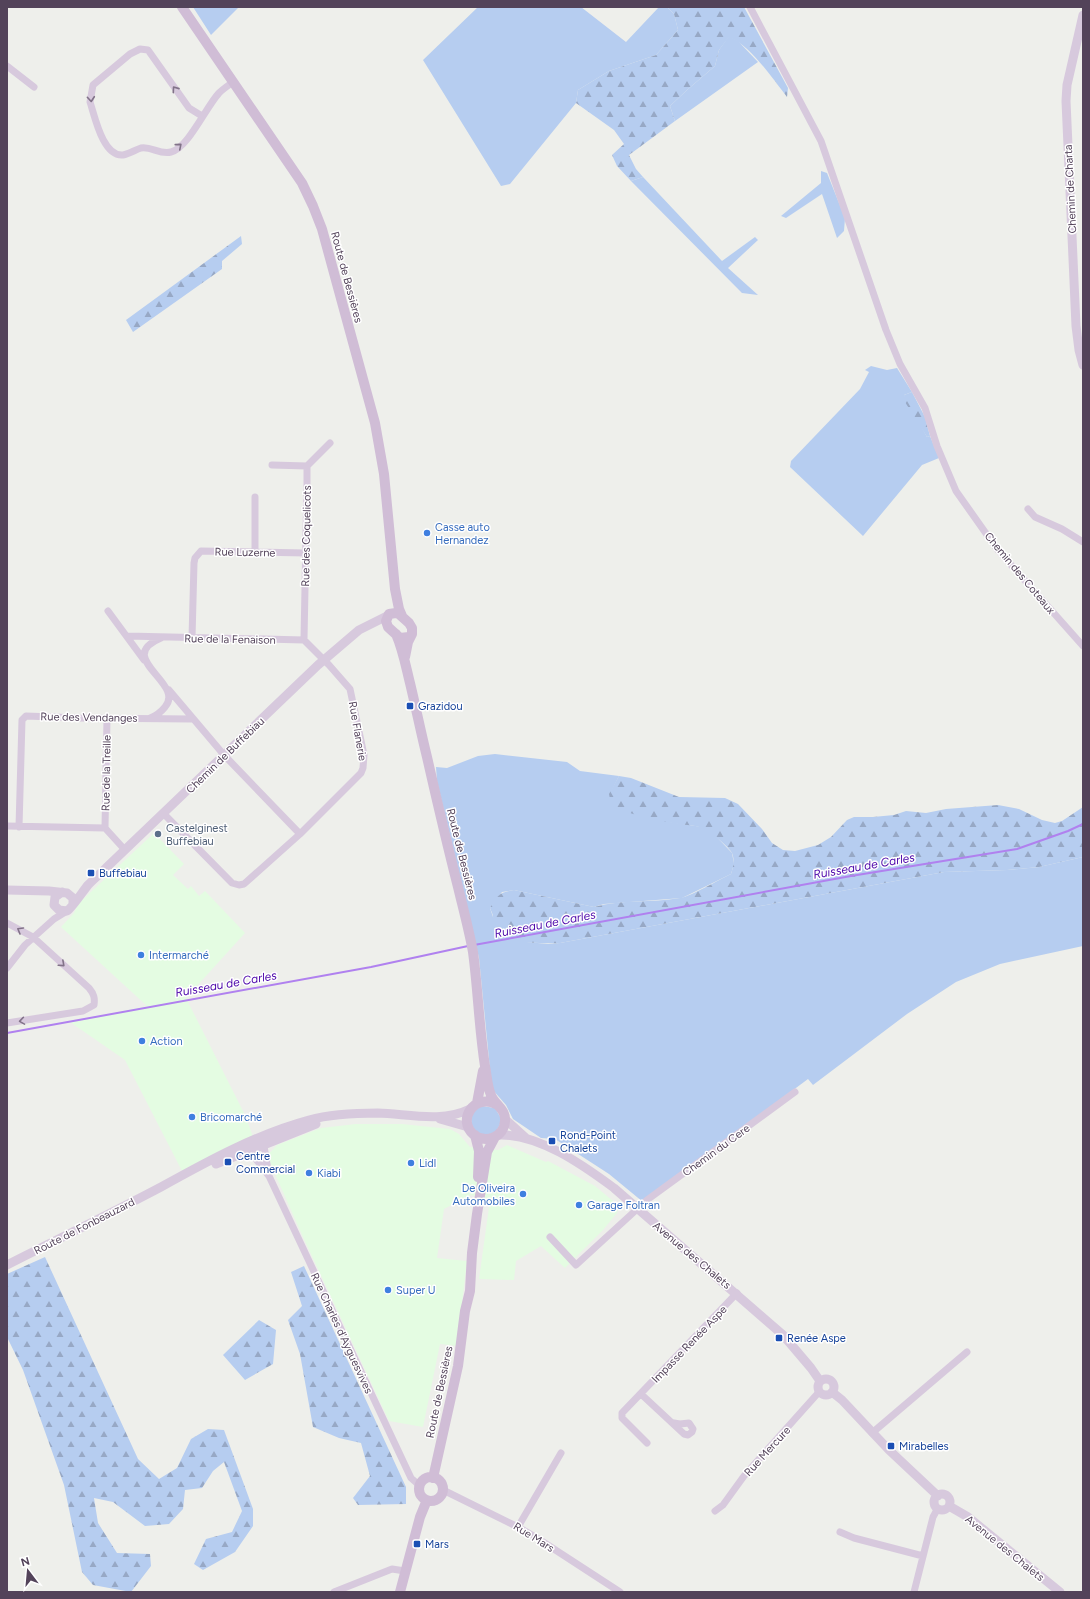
<svg xmlns="http://www.w3.org/2000/svg" width="1090" height="1599" font-family="Figtree,sans-serif">
<style>
.commercial{fill:#e4fce2}
.green{fill:#b6cdf0}
.forest{fill:url(#forest-firs)}
.lines{fill:none;stroke-linecap:round;stroke-linejoin:round}
.stream{stroke:#b081ef;stroke-width:2}
.minor{stroke:#d7c9dd;stroke-width:7}
.tertiary{stroke:#d7c9dd;stroke-width:9}
.secondary{stroke:#d0bdd6;stroke-width:10}
.oneway{stroke:#817288}
.shop-dot{fill:#3f7fe0;stroke:#fff;stroke-width:1.5}
.transit-dot{fill:#1a4fb4;stroke:#fff;stroke-width:1.5}
.service-dot{fill:#5c6f8a;stroke:#fff;stroke-width:1.5}
.labels{text-anchor:middle;stroke-width:3;stroke-linejoin:round;paint-order:stroke}
.street-label{font-size:11px;fill:#53435a;stroke:#fff}
.shop-label{font-size:11px;fill:#366cbe;stroke:#fff;text-anchor:start}
.transit-label{font-size:11px;fill:#164399;stroke:#fff;text-anchor:start}
.service-label{font-size:11px;fill:#4e5e75;stroke:#fff;text-anchor:start}
.water-label{font-size:12px;font-style:italic;fill:#4c06aa;stroke:#fff}
</style>
<defs>
<pattern id="forest-firs" width="22" height="20" patternUnits="userSpaceOnUse"><rect width="22" height="20" fill="#b6cdf0"/><path d="M5 1l3.5 6h-7zM16 11l3.5 6h-7z" fill="#97a8c5"/></pattern>
</defs>
<rect width="100%" height="100%" fill="#eeefeb"/>
<path class="commercial" d="M154,833L184,864L173,875L188,889L191,886L199,896L205,891L245,933L186,998L246,1117L253,1137L182,1171L125,1060L70,1022L147,1006L61,927L74,913L78,904Z
M356,1124H402L450,1129L459,1134L470,1147L498,1150L507,1145L546,1162L548,1161L595,1186L613,1201L618,1209L617,1213L603,1230L565,1268L541,1246L516,1261L514,1280L479,1279L490,1200L471,1195L444,1209L437,1258L467,1261L457,1346L440,1344L423,1427L389,1421L303,1237L267,1156L277,1145L321,1128Z"/>
<path class="green" d="M193,7H239L211,35Z
M478,7H581L626,42L659,7H667L674,14L678,30L656,55L609,71L578,90L576,103L510,184L501,186L423,60Z
M729,36L738,41L758,62L675,121L670,106L687,90L715,66L719,50Z
M821,171L827,173L845,218L844,231L837,238L822,194L786,218L781,216L821,183Z
M643,177L722,261L755,237L758,240L728,268L758,295L742,293L631,181Z
M871,366L887,370L897,368L912,392L904,395L927,437L930,436L939,458L922,465L863,536L790,467L791,461L860,389L869,372L865,370Z
M495,754L567,762L580,771L619,776L610,794L640,815L670,822L702,827L711,831L732,853L734,864L731,874L682,898L604,904L594,907L514,890L502,892L490,908L493,917L527,942L548,944L560,943L944,872L1007,870L1039,867L1083,857V946L1000,964L956,982L907,1014L813,1085L808,1079L643,1202L609,1174L555,1139L541,1138L513,1119L506,1105L492,1089L479,958L437,781L436,767L447,768L478,756Z
M482,1106L495,1108L502,1120L496,1132C493,1133 487,1135 483,1135C474,1134 469,1122 472,1114C474,1110 478,1108 482,1106Z"/>
<path class="forest" d="M667,7H744L788,88L787,97C772,78 751,46 729,37L719,50L715,66L687,90L670,106L675,121L629,155L636,169L643,177L631,181L617,166L612,155L624,144L614,130L576,103L578,90L609,71L656,55L678,30L674,14Z
M241,236L242,244L222,261V269L133,332L126,320Z
M912,392L925,417L930,436L927,437L905,402L904,395Z
M619,776L631,778L679,797L725,798L738,804L762,829L772,843L783,850L795,851L818,845L831,837L847,820L854,817H873L894,815L906,811L926,813L946,809L998,805L1019,809L1042,820L1055,823L1062,821L1083,807V857L1039,867L1007,870L944,872L560,943C547,944 506,943 497,935C491,929 494,924 493,917C493,914 491,911 490,908C497,896 499,892 514,890L594,907C622,899 651,903 680,898C692,896 718,880 731,874C733,868 735,860 732,853C729,847 709,830 702,828C695,825 686,825 678,824C656,820 630,816 611,804L609,794Z
M45,1257L138,1459L159,1479L177,1468L191,1439L208,1429L224,1430L253,1509V1526L235,1552L203,1570L194,1564L206,1539L232,1532L242,1511L224,1462L213,1471L202,1488L185,1490L183,1509L169,1524L145,1526L113,1502L94,1498L98,1523L117,1553L150,1554L151,1566L131,1592L93,1585L82,1572L64,1485L23,1370L7,1337V1274Z
M304,1266L406,1487V1504L358,1505L353,1498L370,1476L361,1443L339,1438L313,1427L300,1354L288,1320L302,1306L291,1272Z
M259,1320L276,1330L273,1364L245,1380L223,1355Z"/>
<g class="lines">
<path class="stream" d="M474,945L851,876L1017,849L1068,831L1083,824
M7,1033L371,967L468,946"/>
<path class="minor" d="M750,7L821,141L886,330L900,364L925,408L937,446L956,491L997,549L1083,646
M7,66L34,87
M202,116L189,108L148,50L140,49L130,54L93,85L90,102C95,117 103,157 123,155C129,154 135,150 141,148C151,146 160,155 171,152C188,148 206,107 219,93C223,89 229,85 233,82
M272,465L307,466V484L304,640
M307,466L330,443
M1028,509L1035,517L1062,529L1083,542
M255,552V497
M108,611L144,660
M127,636L304,640L329,665L350,689L364,755L363,768L361,773L300,834L244,884L239,885L232,883L164,814
M192,638L194,563L195,558L201,551L306,553
M169,690L224,755L300,834
M150,718C156,716 161,712 165,707C186,683 113,658 161,638
M7,826L105,828L125,850
M19,827L22,720L26,716L79,718L192,719
M105,828L107,718
M7,923L33,937L89,988C94,994 95,998 94,1005L83,1011L7,1023
M7,968L25,945L54,919L67,911
M260,1143L264,1146L269,1176
M251,1147L250,1150L252,1154L269,1176L411,1478L420,1486
M550,1237L576,1265L647,1200L795,1092
M641,1394L684,1434L688,1435L692,1432L693,1429L689,1423L680,1424L674,1423
M872,1433L967,1352
M647,1443L622,1418V1413L737,1293
M443,1490L518,1527L537,1538L620,1592
M715,1511L723,1505L744,1476L819,1392
M518,1527L561,1453
M840,1532L854,1538L923,1556
M334,1592L392,1569L405,1571
M914,1592L933,1517L938,1508"/>
<path class="tertiary" d="M1083,15L1067,85L1066,101L1076,326L1079,350L1083,365
M7,890L49,891L67,893L73,898V903
M62,892L55,897L54,905L59,910L67,911C72,908 83,891 88,885C94,879 101,873 107,867L318,665L359,630L389,615
M440,1119L468,1127
M505,1119L526,1138
M498,1135C538,1133 583,1165 614,1188L783,1335L811,1368L820,1381
M216,1164L316,1124
M7,1265C58,1239 110,1214 161,1187C208,1161 257,1134 309,1120C331,1114 356,1113 378,1113C408,1114 442,1123 470,1109
M818 1387a8 8 0 1 1 16 0a8 8 0 1 1-16 0Z
M832,1392L842,1400L889,1450L938,1496
M934 1502a8 8 0 1 1 16 0a8 8 0 1 1-16 0Z
M949,1506L968,1517L1060,1592"/>
<path class="secondary" d="M182,7L302,183L313,206L322,229L375,423L384,474L395,589L399,609L402,616
M396,634C403,650 406,667 410,683C416,708 421,733 427,757C437,801 447,844 458,887C463,908 469,930 473,952C478,989 479,1028 485,1066C487,1076 487,1086 491,1095C495,1105 506,1109 505,1121C504,1137 486,1144 474,1135C456,1120 475,1093 496,1104
M405,657L408,642L412,634V628L409,623L399,614L396,613L389,614L386,621L388,627L400,638L409,637
M477,1103L483,1071
M475,1135L479,1151L478,1177
M419 1489a12 12 0 1 1 24 0a12 12 0 1 1-24 0Z
M433,1478L458,1366L465,1311L470,1291L472,1253L477,1214L487,1152L495,1137
M400,1592L420,1517L427,1500"/>
</g>
<defs><path id="oneway-chevron" d="M-2-3.5L2.5 0L-2 3.5" fill="none" stroke-width="1.6" stroke-linecap="round" stroke-linejoin="round"/></defs>
<g class="oneway">
<use href="#oneway-chevron" transform="translate(175 89) rotate(-125)"/>
<use href="#oneway-chevron" transform="translate(91 99) rotate(85)"/>
<use href="#oneway-chevron" transform="translate(179 146) rotate(-41)"/>
<use href="#oneway-chevron" transform="translate(20 930) rotate(-150)"/>
<use href="#oneway-chevron" transform="translate(62 964) rotate(42)"/>
<use href="#oneway-chevron" transform="translate(22 1021) rotate(171)"/>
</g>
<g class="shop-dot">
<circle cx="427" cy="533" r="4"/>
<circle cx="141" cy="955" r="4"/>
<circle cx="142" cy="1041" r="4"/>
<circle cx="192" cy="1117" r="4"/>
<circle cx="411" cy="1163" r="4"/>
<circle cx="309" cy="1173" r="4"/>
<circle cx="523" cy="1194" r="4"/>
<circle cx="579" cy="1205" r="4"/>
<circle cx="388" cy="1290" r="4"/>
</g>
<g class="transit-dot">
<rect x="406" y="702" width="8" height="8" rx="2"/>
<rect x="87" y="869" width="8" height="8" rx="2"/>
<rect x="548" y="1137" width="8" height="8" rx="2"/>
<rect x="224" y="1158" width="8" height="8" rx="2"/>
<rect x="775" y="1334" width="8" height="8" rx="2"/>
<rect x="887" y="1442" width="8" height="8" rx="2"/>
<rect x="413" y="1540" width="8" height="8" rx="2"/>
</g>
<circle class="service-dot" cx="158" cy="834" r="4"/>
<g class="labels">
<g class="street-label">
<text transform="translate(1070 189) rotate(-93)" y="4">Chemin de Charta</text>
<text transform="translate(347 277) rotate(75)" y="4">Route de Bessières</text>
<text transform="translate(306 536) rotate(-89)" y="4">Rue des Coquelicots</text>
<text transform="translate(245 552) rotate(1)" y="4">Rue Luzerne</text>
<text transform="translate(1020 573) rotate(50)" y="4">Chemin des Coteaux</text>
<text transform="translate(230 639) rotate(1)" y="4">Rue de la Fenaison</text>
<text transform="translate(89 717) rotate(1)" y="4">Rue des Vendanges</text>
<text transform="translate(358 731) rotate(80)" y="4">Rue Flanerie</text>
<text transform="translate(225 755) rotate(-44)" y="4">Chemin de Buffebiau</text>
<text transform="translate(106 773) rotate(-89)" y="4">Rue de la Treille</text>
<text transform="translate(462 854) rotate(76)" y="4">Route de Bessières</text>
<text transform="translate(716 1150) rotate(-36)" y="4">Chemin du Cere</text>
<text transform="translate(84 1226) rotate(-27)" y="4">Route de Fonbeauzard</text>
<text transform="translate(692 1255) rotate(40)" y="4">Avenue des Chalets</text>
<text transform="translate(342 1333) rotate(65)" y="4">Rue Charles d'Ayguesvives</text>
<text transform="translate(689 1344) rotate(-46)" y="4">Impasse Renée Aspe</text>
<text transform="translate(439 1392) rotate(-78)" y="4">Route de Bessières</text>
<text transform="translate(767 1451) rotate(-48)" y="4">Rue Mercure</text>
<text transform="translate(534 1537) rotate(32)" y="4">Rue Mars</text>
<text transform="translate(1005 1548) rotate(39)" y="4">Avenue des Chalets</text>
</g>
<g class="shop-label">
<text x="435" y="531">Casse auto<tspan x="435" dy="13">Hernandez</tspan></text>
<text x="149" y="959">Intermarché</text>
<text x="150" y="1045">Action</text>
<text x="200" y="1121">Bricomarché</text>
<text x="419" y="1167">Lidl</text>
<text x="317" y="1177">Kiabi</text>
<text x="515" y="1192" text-anchor="end">De Oliveira<tspan x="515" dy="13">Automobiles</tspan></text>
<text x="587" y="1209">Garage Foltran</text>
<text x="396" y="1294">Super U</text>
</g>
<g class="transit-label">
<text x="418" y="710">Grazidou</text>
<text x="99" y="877">Buffebiau</text>
<text x="560" y="1139">Rond-Point<tspan x="560" dy="13">Chalets</tspan></text>
<text x="236" y="1160">Centre<tspan x="236" dy="13">Commercial</tspan></text>
<text x="787" y="1342">Renée Aspe</text>
<text x="899" y="1450">Mirabelles</text>
<text x="425" y="1548">Mars</text>
</g>
<g class="service-label">
<text x="166" y="832">Castelginest<tspan x="166" dy="13">Buffebiau</tspan></text>
</g>
<g class="water-label">
<text transform="translate(864 866) rotate(-10)" y="4">Ruisseau de Carles</text>
<text transform="translate(545 924) rotate(-11)" y="4">Ruisseau de Carles</text>
<text transform="translate(226 984) rotate(-10)" y="4">Ruisseau de Carles</text>
</g>
</g>
<rect width="1090" height="1599" fill="none" stroke="#53435a" stroke-width="16"/>
<g transform="translate(28 1571) rotate(344)" stroke="#ffffff" stroke-width="3" paint-order="stroke">
<path d="M0-3L7 15L0 10L-7 15Z" fill="#53435a"/>
<text y="-6" font-size="11" font-weight="bold" text-anchor="middle" fill="#53435a">N</text>
</g>
</svg>
